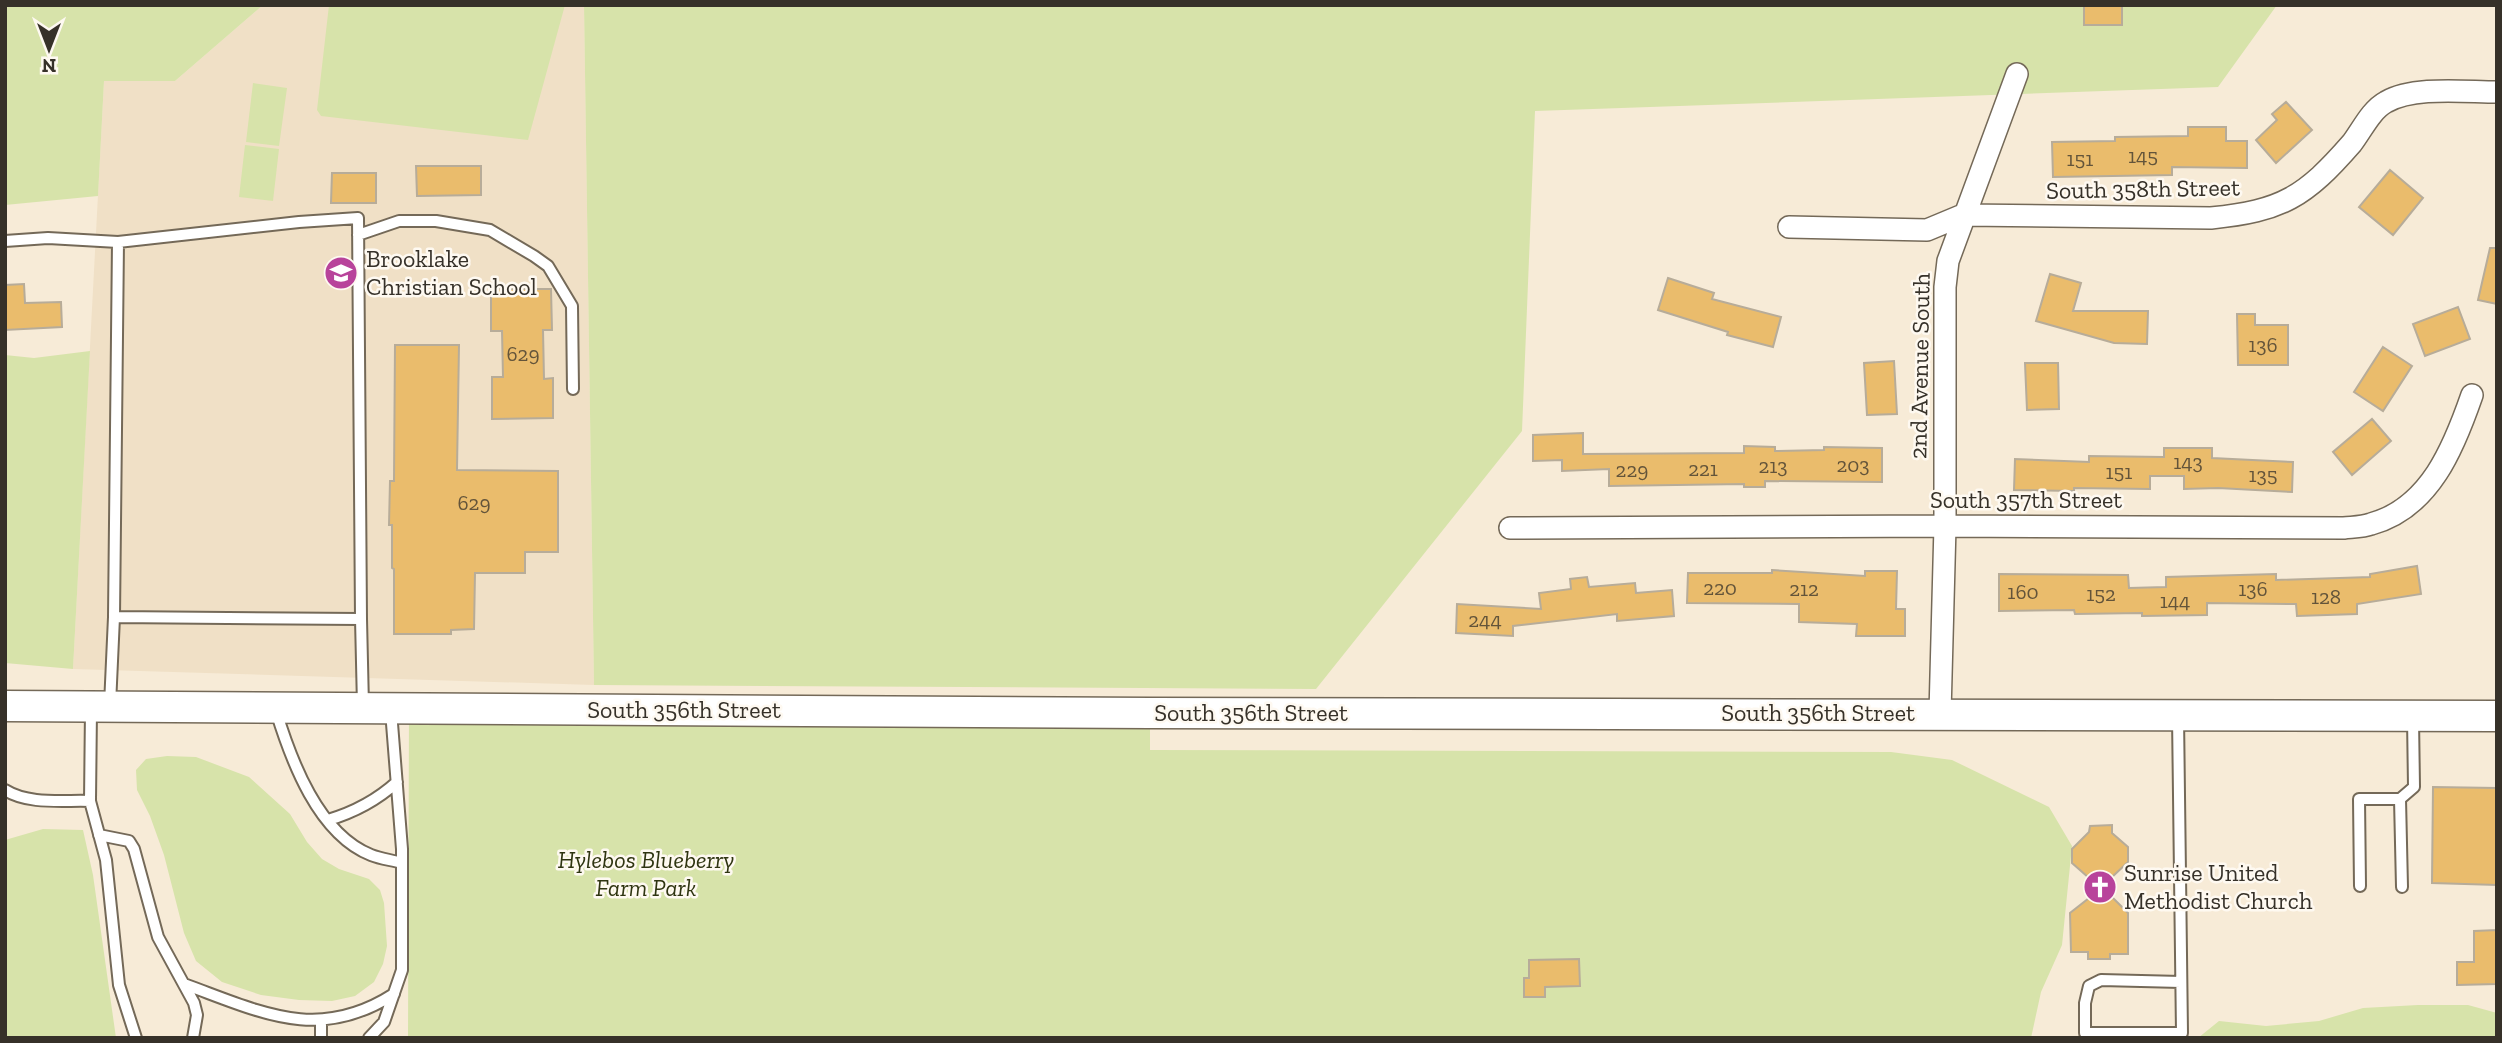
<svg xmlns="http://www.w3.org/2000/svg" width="2502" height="1043" font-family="'Zilla Slab',serif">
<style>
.built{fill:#f0e0c6}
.green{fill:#d7e3aa}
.building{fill:#eabc6c;stroke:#b7ac99;stroke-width:2}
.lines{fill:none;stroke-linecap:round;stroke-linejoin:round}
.lane-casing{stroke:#746958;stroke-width:14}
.street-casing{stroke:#746958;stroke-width:24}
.secondary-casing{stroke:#746958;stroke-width:33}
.lane{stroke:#fff;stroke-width:10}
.street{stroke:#fff;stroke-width:21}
.secondary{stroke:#fff;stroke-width:30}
.labels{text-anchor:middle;stroke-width:5;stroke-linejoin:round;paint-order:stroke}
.number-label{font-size:21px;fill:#63543a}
.street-label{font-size:24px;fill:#363129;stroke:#fef9f1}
.poi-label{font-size:24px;fill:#363129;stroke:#fef9f1;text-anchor:start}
.park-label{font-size:24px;font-style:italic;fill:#2f3511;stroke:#fef9f1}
</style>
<rect width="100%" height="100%" fill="#f7ebd7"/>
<path class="built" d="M263,5H584L594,685L73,669L104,81H175Z"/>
<path class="green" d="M5,5H263L175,81H104L98,196L5,205Z
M329,5H565L528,140L321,116L317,110Z
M584,5H2277L2218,87L1535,111L1522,431L1316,689L594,685Z
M253,83L287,88L279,146L246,142Z
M245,145L279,149L273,201L239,197Z
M90,351L73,669L5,663V355L34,358Z
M409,709L1150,713V750L1891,752L1952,760L2049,807L2072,846L2062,945L2041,992L2031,1038H408Z
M167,756L196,757L249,777L290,814L307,842L322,859L339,869L369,879L380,890L384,903L387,946L383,964L374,982L355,996L332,1001L299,1000L261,995L222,982L196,961L184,933L164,855L150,816L137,790L136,770L146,759Z
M43,829L83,830L93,875L116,1038H5V840Z
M2418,1005H2468L2497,1013V1038H2198L2219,1021L2266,1026L2319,1021L2363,1008Z"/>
<path class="building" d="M2084,5H2122V25H2084Z
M2286,102L2312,130L2276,163L2256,140L2277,120L2272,114Z
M2188,127H2226V141H2247V168L2172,167V175L2053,177L2052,142L2115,141V137L2188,136Z
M416,166H481V195L417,196Z
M2390,170L2423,198L2393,235L2359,207Z
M332,173H376V203H331Z
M2490,248H2497V304L2478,300Z
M2050,274L2081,283L2073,311H2148L2147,344L2114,343L2036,321Z
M1668,278L1714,293L1712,299L1781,317L1773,347L1727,335L1728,332L1658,310Z
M24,284L25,303L61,302L62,327L5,330V285Z
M491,289H551L552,330H543L544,379L553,378V418L492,419V377H503L502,331H491Z
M2458,307L2470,339L2425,356L2413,324Z
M2237,314H2255V325H2288V365H2238Z
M395,345H459L457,470L558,471V552H525V573H475L474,629L451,630V634H394V569L392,568V525H389L390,481H394Z
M2383,347L2412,366L2383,411L2354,392Z
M1894,361L1897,414L1867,415L1864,363Z
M2025,363H2058L2059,409L2027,410Z
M2372,419L2391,441L2352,475L2333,452Z
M1583,433V454L1744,453V446L1775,447V451L1824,450V447L1882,448V482L1765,481V487H1744V484L1609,486V469L1562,471V460L1533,461V435Z
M2164,448H2212V458L2293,462L2292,492L2218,488L2184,489V476H2150V489L2074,488V491L2014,490L2015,459L2089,462V456L2164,457Z
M2417,566L2421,594L2357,604V614L2297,616L2296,604L2207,603V615L2142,616V613L2075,614L2074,610L1999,611V574L2128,575L2129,588L2166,587V577L2276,574V580L2370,577V574Z
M1772,570L1865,576V571H1897L1896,609H1905V636H1856L1857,624L1799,622V604L1687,603L1688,573H1772Z
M1587,577L1589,587L1635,583L1636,593L1672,590L1674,616L1617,621V614L1513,626V636L1456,633L1457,604L1541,609L1539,593L1571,589L1570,579Z
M2433,787L2497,788V885L2432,883Z
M2112,825V833L2128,847V862L2111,878V896L2128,913V954H2110V959H2088V952H2071L2070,913L2089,898V878L2072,863V849L2089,832L2090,826Z
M2497,930V984L2457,985V962H2474V931Z
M1579,959L1580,986L1545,987V997H1524V978H1529V960Z"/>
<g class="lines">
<defs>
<path id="lane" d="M358,235L399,221H436L490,230L534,256L548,266L572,306L573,389
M5,241L48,238L118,242L114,617L361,619L363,706
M118,242L299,222L358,218L361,619
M110,705L114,617
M276,711C291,760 318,834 371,855C381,859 392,860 402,863
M2178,716L2182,1033H2085V1003L2089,986L2101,980L2181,982
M5,790C29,805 63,800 90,801L91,709
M2400,799L2402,887
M90,801L106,860L119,985L136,1038
M328,820C355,812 376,801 397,782
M99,835L129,841L134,849L158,937L194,1003L197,1015L193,1038
M2360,886L2359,799H2400L2414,787L2413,718
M184,984C261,1012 318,1043 394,994
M321,1038V1021
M369,1038L384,1022L402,970V849L391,711"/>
<path id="street" d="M1789,227L1927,230L1963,215L2211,218C2282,211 2305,197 2352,143C2362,130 2371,110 2386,102C2414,86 2464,92 2497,92
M1510,528L1945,526L2344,528C2353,527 2363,527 2371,524C2430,508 2454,447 2472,395
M1940,713L1945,526V287L1948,261L2017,74"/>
<path id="secondary" d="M5,706L1150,713L2497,716"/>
</defs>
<use href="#lane" class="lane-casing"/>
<use href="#street" class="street-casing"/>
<use href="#secondary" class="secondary-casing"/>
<use href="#lane" class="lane"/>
<use href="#street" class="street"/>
<use href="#secondary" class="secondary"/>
</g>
<defs>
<symbol id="school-disc" viewBox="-11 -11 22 22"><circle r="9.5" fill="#b8439b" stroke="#fef9f1"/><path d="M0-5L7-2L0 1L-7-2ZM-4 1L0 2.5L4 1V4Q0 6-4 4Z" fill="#fff"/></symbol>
<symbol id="church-disc" viewBox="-11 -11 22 22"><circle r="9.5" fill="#b8439b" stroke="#fef9f1"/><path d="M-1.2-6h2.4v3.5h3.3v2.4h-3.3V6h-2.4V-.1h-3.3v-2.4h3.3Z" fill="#fff"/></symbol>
</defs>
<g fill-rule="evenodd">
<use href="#school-disc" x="322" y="254" width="38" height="38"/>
<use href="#church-disc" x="2081" y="868" width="38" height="38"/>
</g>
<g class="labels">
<g class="number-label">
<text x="2143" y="163">145</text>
<text x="2080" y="166">151</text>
<text x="2263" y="352">136</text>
<text x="523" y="361">629</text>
<text x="2188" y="469">143</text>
<text x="1853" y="472">203</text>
<text x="1773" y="473">213</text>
<text x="1703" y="476">221</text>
<text x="1632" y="477">229</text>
<text x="2119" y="479">151</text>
<text x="2263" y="482">135</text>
<text x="474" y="510">629</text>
<text x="1720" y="595">220</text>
<text x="1804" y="596">212</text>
<text x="2253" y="596">136</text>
<text x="2023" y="599">160</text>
<text x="2101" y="601">152</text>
<text x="2326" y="604">128</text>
<text x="2175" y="608">144</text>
<text x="1485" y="627">244</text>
</g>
<g class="street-label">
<text transform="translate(2143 189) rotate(-1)" y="8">South 358th Street</text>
<text transform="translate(1920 366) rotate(-89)" y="8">2nd Avenue South</text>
<text x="2026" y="508">South 357th Street</text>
<text x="684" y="718">South 356th Street</text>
<text x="1251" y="721">South 356th Street</text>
<text x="1818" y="721">South 356th Street</text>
</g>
<g class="poi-label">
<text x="366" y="267">Brooklake<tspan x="366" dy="28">Christian School</tspan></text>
<text x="2124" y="881">Sunrise United<tspan x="2124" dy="28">Methodist Church</tspan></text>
</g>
<g class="park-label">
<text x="646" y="868">Hylebos Blueberry<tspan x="646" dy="28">Farm Park</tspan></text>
</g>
</g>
<rect width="2502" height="1043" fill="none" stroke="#363129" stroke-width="14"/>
<g transform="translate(49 49) rotate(180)" stroke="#fef9f1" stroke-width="5" paint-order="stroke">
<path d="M0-5L12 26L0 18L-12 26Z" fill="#363129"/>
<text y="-10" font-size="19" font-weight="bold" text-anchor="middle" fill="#363129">N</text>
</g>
</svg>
